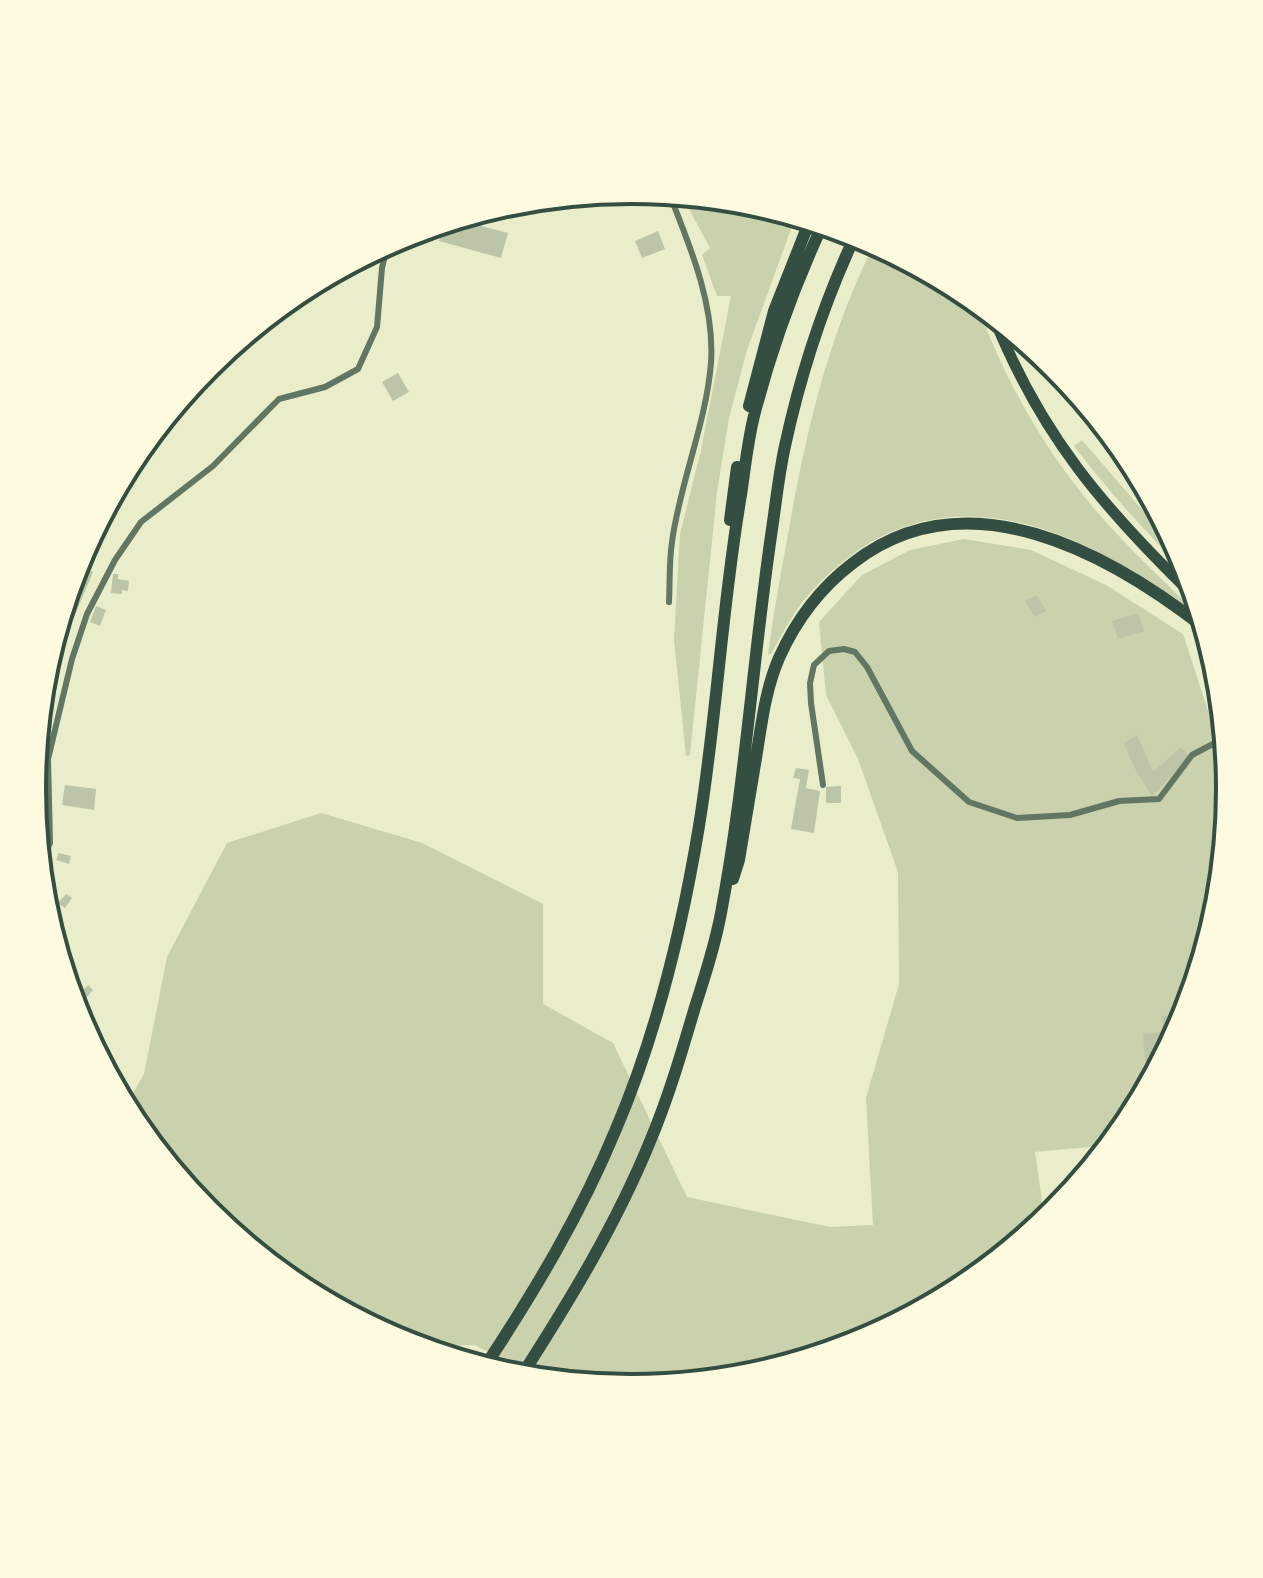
<svg xmlns="http://www.w3.org/2000/svg" width="1263" height="1578" font-family="Cabin,sans-serif">
<style>
.green{fill:#cad2ad}
.building{fill:#bcc5a7}
.lines{fill:none;stroke-linecap:round;stroke-linejoin:round}
.minor{stroke:#617663;stroke-width:6}
.trunk{stroke:#344e41;stroke-width:11}
.motorway{stroke:#344e41;stroke-width:12}
.rim{fill:none;stroke:#344e41;stroke-width:4}
</style>
<rect width="100%" height="100%" fill="#e9edc9"/>
<path class="green" d="M681,194L749,201L800,217L798,222L794,221L747,350L729,418L717,492L690,755L686,756L674,640L680,534L701,450L731,296H717L702,255L710,248Z
M875,243L965,291L975,299C1006,386 1053,466 1116,533C1138,557 1162,579 1185,602L1183,605C1064,518 925,465 811,592C794,610 783,633 771,654H768C773,616 780,578 787,540C805,437 827,337 875,243Z
M1082,440L1156,526L1178,546L1191,577C1149,536 1110,493 1074,446Z
M964,539L1031,550L1106,585L1183,634L1224,760L1228,763L1231,789L1219,906L1185,1019L1130,1122L1111,1145L1035,1152L1045,1222L964,1288L860,1343L748,1377L631,1388L541,1380L475,1345L415,1347L402,1343L298,1287L207,1213L133,1122L125,1107L144,1074L167,957L227,843L321,813L422,843L543,904V1004L613,1043L687,1197L830,1227L873,1225L866,1098L899,984L898,872L858,759L826,695L819,622L862,575L910,550Z"/>
<path class="building" d="M455,219L508,233L501,258L439,241L445,222Z
M658,231L665,249L642,258L635,241Z
M398,373L409,392L393,401L382,382Z
M76,565L93,572L65,639L56,635Z
M113,574H118V579L129,581L128,591L122,590V594L111,593Z
M1037,595L1046,611L1035,617L1025,601Z
M96,606L106,610L100,626L90,622Z
M1138,613L1144,631L1118,639L1112,621Z
M1137,735L1153,772L1181,747L1189,757L1152,796L1134,767L1124,743Z
M796,768L809,770L806,788L820,791L814,833L791,829L800,779L793,778Z
M65,785L96,789L94,810L62,805Z
M841,786V803H826V787Z
M59,853L71,856L69,864L56,860Z
M66,894L72,898L65,908L58,903Z
M88,985L93,990L87,997L82,992Z
M1187,1014L1164,1059L1145,1061L1143,1034L1164,1032L1162,1016Z"/>
<g class="lines">
<path class="minor" d="M669,602C670,582 669,561 672,542C680,482 706,424 711,363C715,305 690,246 669,193
M823,785L811,703L810,683L814,665L829,651L844,649L855,652L867,667L912,751L969,802L1017,818L1070,815L1119,801L1159,799L1192,755L1226,737
M39,864L50,843L48,759L72,659L87,614L115,560L141,522L213,466L279,399L325,387L358,369L377,327L382,268L388,243"/>
<path class="trunk" d="M992,313C1040,435 1104,509 1197,599"/>
<path class="motorway" d="M749,406L774,311L810,220
M730,520L737,467
M733,879L739,860C745,824 751,788 757,752C762,720 766,688 779,658C796,620 820,588 853,563C967,474 1109,553 1206,629
M484,1368C534,1292 581,1214 616,1129C657,1033 682,929 699,826C717,716 722,605 741,495C745,468 748,438 755,412C772,347 795,284 823,224
M520,1378C569,1302 617,1223 651,1139C669,1096 682,1051 695,1007C705,976 715,945 721,913C745,787 753,657 772,529C776,502 779,473 785,446C801,372 824,302 856,234"/>
</g>
<path d="M0 0H1263V1578H0ZM46 789a585 585 0 1 1 1170 0a585 585 0 1 1-1170 0Z" fill="#fefae0" fill-rule="evenodd"/>
<path class="rim" d="M46 789a585 585 0 1 1 1170 0a585 585 0 1 1-1170 0Z"/>
</svg>
